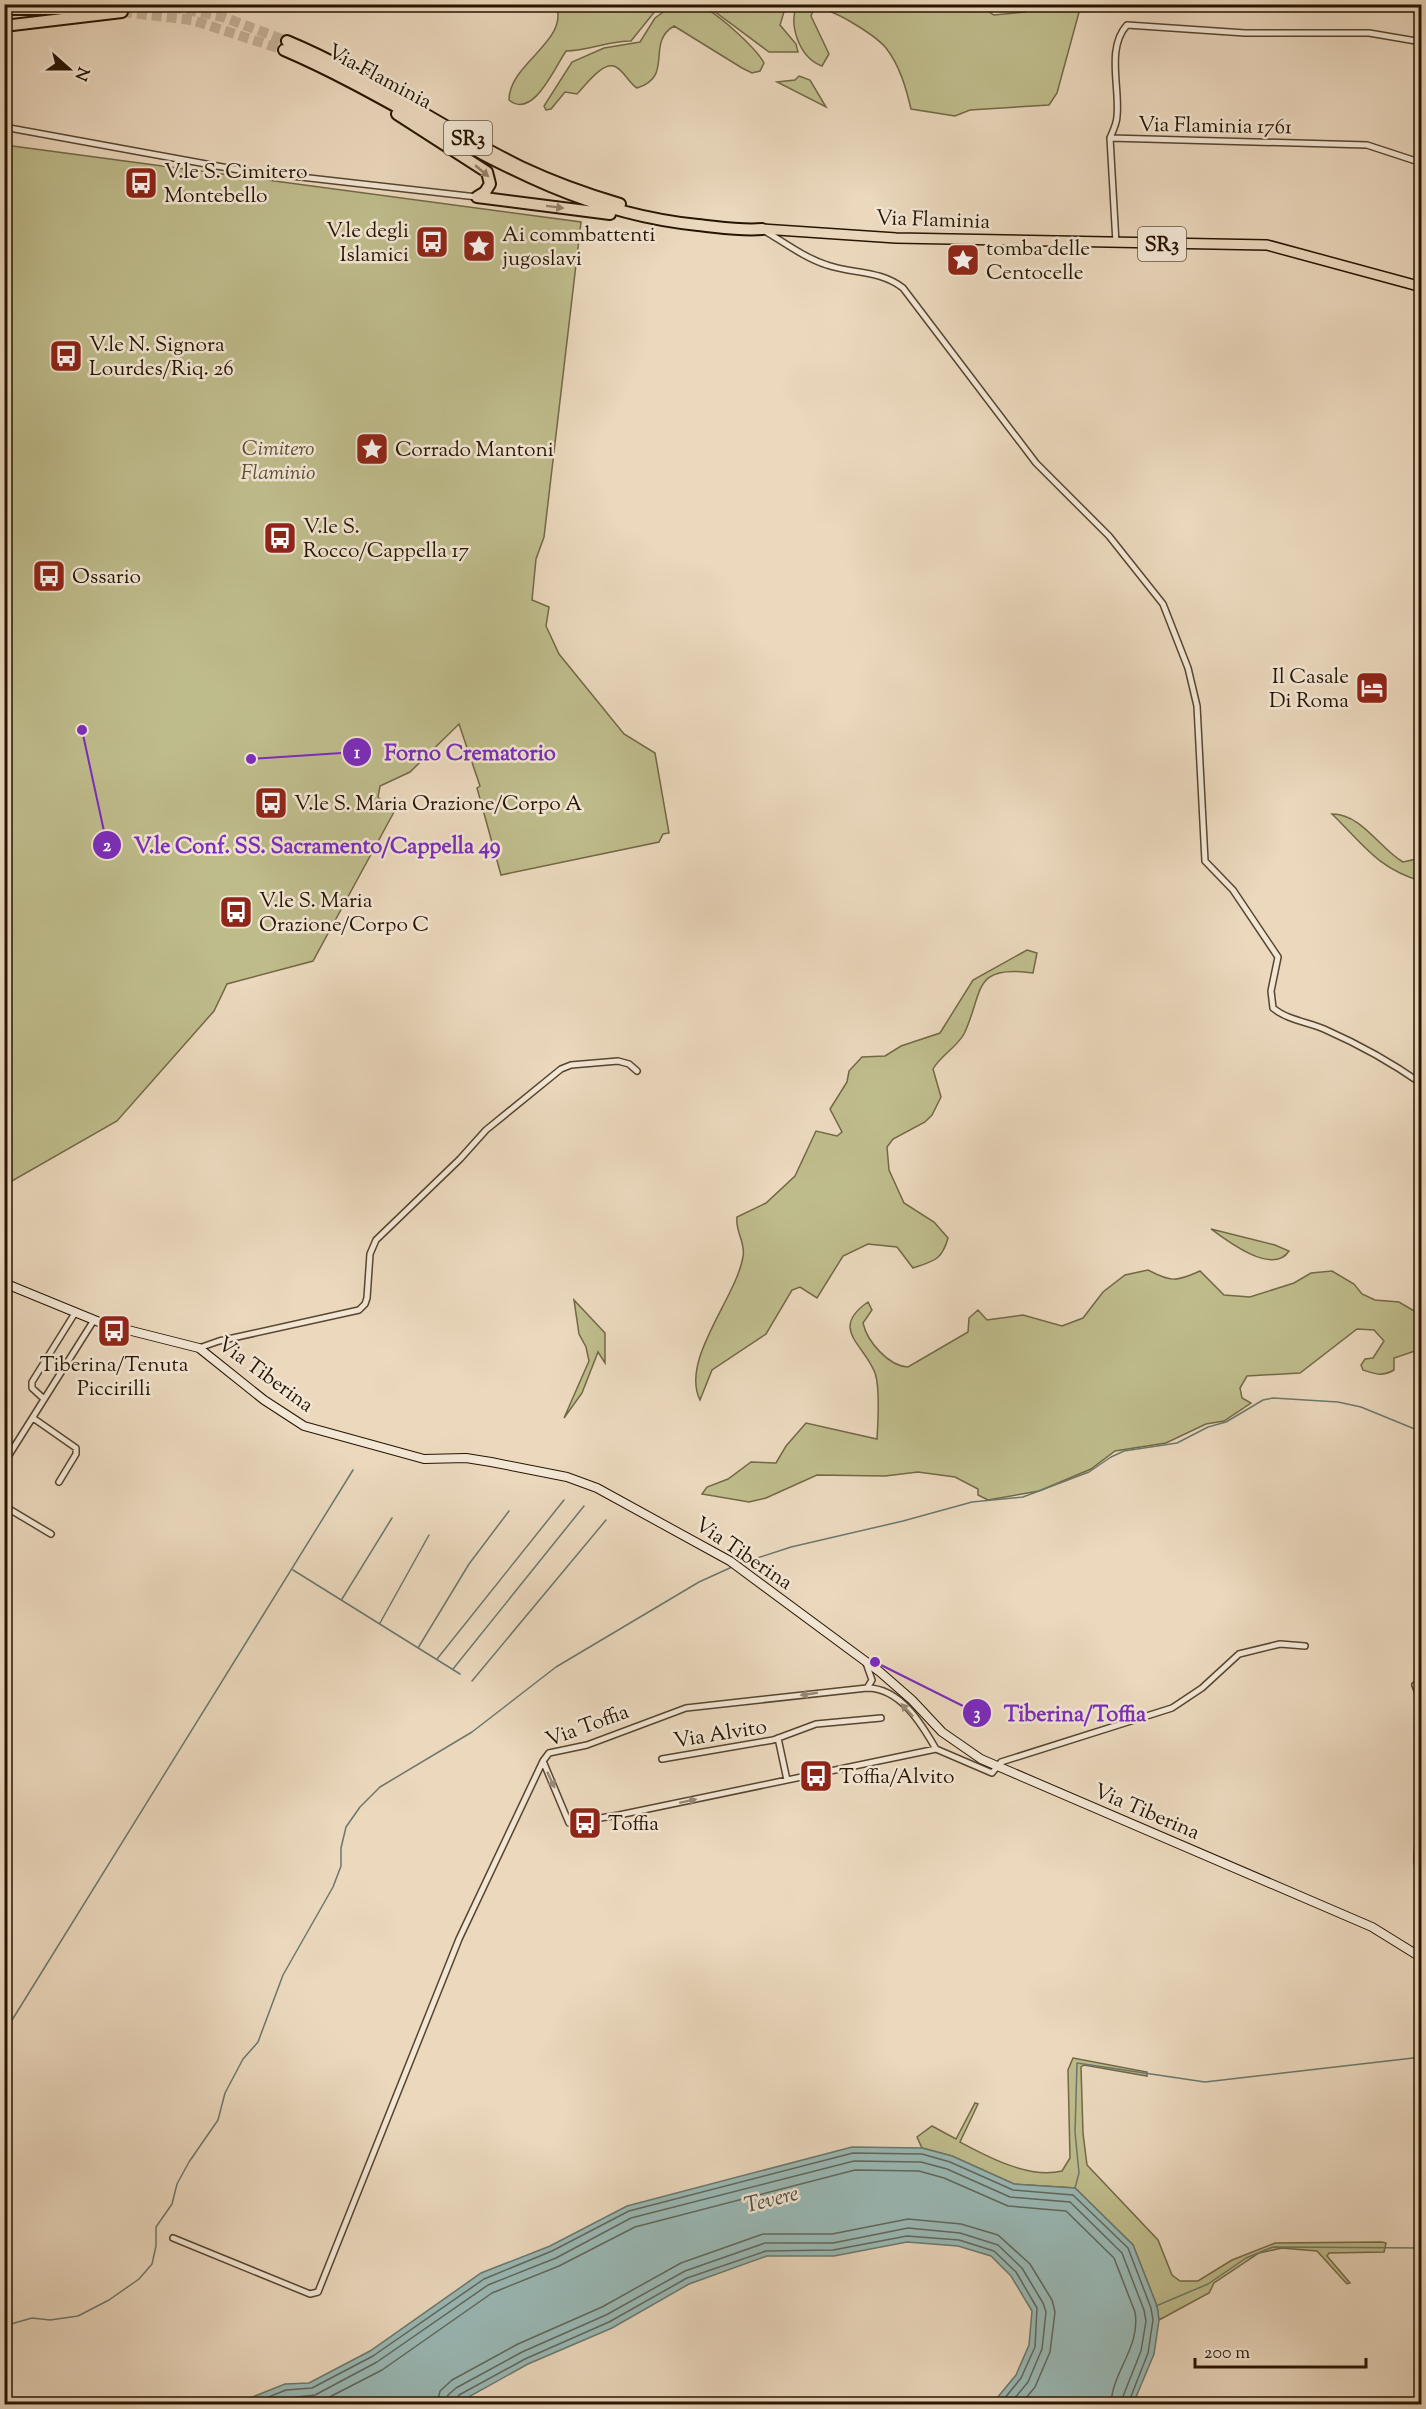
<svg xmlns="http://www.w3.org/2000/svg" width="1426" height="2409" font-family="'Sorts Mill Goudy',serif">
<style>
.green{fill:#bfbc8c;stroke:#726846;stroke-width:1.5}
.water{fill:#99b9b6;stroke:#6b776d;stroke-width:1.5}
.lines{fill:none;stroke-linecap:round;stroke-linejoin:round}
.shore{stroke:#60665b;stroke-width:1.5}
.stream{stroke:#6b776d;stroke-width:1.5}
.highway-tunnel{stroke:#c4b197;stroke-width:10;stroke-dasharray:10 5;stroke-linecap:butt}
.street-casing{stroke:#57452f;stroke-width:8}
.secondary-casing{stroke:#261400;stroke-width:10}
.primary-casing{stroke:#261400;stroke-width:12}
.highway-casing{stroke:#261400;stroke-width:14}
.street{stroke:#f2e6d4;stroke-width:5}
.secondary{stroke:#f2e6d4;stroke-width:8}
.primary{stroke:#ebd8bd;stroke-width:9}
.highway{stroke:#ebd8bd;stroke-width:10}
.oneway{fill:#928068}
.oneway2{fill:#968875}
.labels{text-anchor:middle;stroke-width:5;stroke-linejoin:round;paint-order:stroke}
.shield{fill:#f2e6d4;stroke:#635340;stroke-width:1.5}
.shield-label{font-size:20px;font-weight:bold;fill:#261400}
.street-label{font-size:21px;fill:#261400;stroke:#f2e6d4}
.poi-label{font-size:21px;fill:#261400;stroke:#f2e6d4;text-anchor:start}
.park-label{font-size:21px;font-style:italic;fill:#5c4f31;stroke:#f2e6d4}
.water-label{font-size:22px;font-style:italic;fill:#4e4e40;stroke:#f2e6d4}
.leader{fill:none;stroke:#7b2cbf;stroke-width:2}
.callout-dot{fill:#7b2cbf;stroke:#f2e6d4;stroke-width:2}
.mark-label{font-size:18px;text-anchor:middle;font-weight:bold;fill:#fff}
.callout-label{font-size:22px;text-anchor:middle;font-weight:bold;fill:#7b2cbf;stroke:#f2e6d4;stroke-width:5;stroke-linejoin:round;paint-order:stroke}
</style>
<rect width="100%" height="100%" fill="#ebd8bd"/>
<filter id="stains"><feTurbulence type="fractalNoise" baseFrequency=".00333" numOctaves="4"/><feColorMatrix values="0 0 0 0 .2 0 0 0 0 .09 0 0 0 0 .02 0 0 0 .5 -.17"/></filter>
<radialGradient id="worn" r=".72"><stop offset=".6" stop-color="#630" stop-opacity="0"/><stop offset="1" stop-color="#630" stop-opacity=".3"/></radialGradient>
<path class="green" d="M797,4H921L927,9C932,7 974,2 979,4C983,6 989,13 994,15L1025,12L1027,5H1081L1057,93L1049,105L970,110L955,116L911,109C906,88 900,66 886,48C876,36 829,5 814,9L811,16L829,54L822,66C800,58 788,26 797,4Z
M556,5H660L631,41C608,41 588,51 566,51C555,67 533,120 509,100C509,63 570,41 556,5Z
M673,5C681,4 690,3 697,5C713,8 756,48 764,63L760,71L752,73L742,68L674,26C645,43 675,76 637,88C629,83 624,71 616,67C603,60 585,86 577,94L565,92L551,109L546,110L544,106L572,62L604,48L640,42L655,18Z
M706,5H786L780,25L796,44L798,52H769Z
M799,76L810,80L826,107L777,82L795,80Z
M5,145L581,222L544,537L536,559L532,600L549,607L546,626L559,654L624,734L655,753L669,833L663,834L659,842L501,875L477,788L480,786L459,724L410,772L380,786L378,797L394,812L313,961L227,984L214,1011L117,1121L5,1185Z
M1332,814C1362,814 1380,849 1403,862L1421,858V881C1378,869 1363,844 1332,814Z
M1027,950L1037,953L1033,973C971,964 984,992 964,1034C956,1048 941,1055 933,1069L941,1097L932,1115L925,1122L893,1139L887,1147L889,1170L904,1203L934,1222L948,1238C942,1260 934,1261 913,1268L897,1247L868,1244L843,1256L817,1298L800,1287L792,1290L766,1334L712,1370L700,1400C680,1360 736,1298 743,1257C746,1242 735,1232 737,1217L766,1203L795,1176L816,1131L837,1136L842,1132L830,1109L847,1082L849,1071L862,1057L885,1056L901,1046L940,1033L973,980Z
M1211,1229L1275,1245L1289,1251C1273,1276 1227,1241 1211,1229Z
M1148,1270C1171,1282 1176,1282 1200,1271L1224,1295L1250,1297L1294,1283L1311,1273L1332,1271L1354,1284L1362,1294L1375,1300L1399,1302L1421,1315V1349L1394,1358V1370C1382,1377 1375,1374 1363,1370L1361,1365L1365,1359L1373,1358L1384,1341L1374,1330L1357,1329L1300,1373L1247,1376L1240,1388L1242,1398L1251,1403L1224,1421L1206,1424L1166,1443L1115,1451L1091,1469L1039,1491L988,1500L978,1495V1489L955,1477L918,1472L885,1476L817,1475L766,1498L749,1502L702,1494L707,1487L728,1479L751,1462L776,1463L786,1446L806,1423L877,1439C878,1423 880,1387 875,1373C864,1344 829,1329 868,1302L872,1310L863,1323C867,1341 888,1366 908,1367L968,1332L969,1318L978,1310L987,1320L1023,1315L1062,1326L1083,1318L1103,1292L1125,1275Z
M574,1300L605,1333V1363L598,1352L582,1393L564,1418L589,1361L586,1347L579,1334Z
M1073,2058L1147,2072V2076L1084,2065L1081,2067L1083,2133L1087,2165L1158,2240L1172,2275L1180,2281H1198L1232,2260L1275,2243L1382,2242L1386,2243L1384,2252L1329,2253L1327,2256L1350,2283L1347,2284L1317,2251L1282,2248L1259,2253L1214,2283L1209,2293L1159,2320L1157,2306L1133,2245L1075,2188L1014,2184L952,2156L922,2148L917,2137L932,2126L956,2139L975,2103L978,2104L960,2142C988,2157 1029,2179 1062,2171L1070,2158L1068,2070Z"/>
<path class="water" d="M852,2147L922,2148L952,2156L1014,2184L1075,2188L1133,2245L1157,2306L1159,2320L1154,2354L1133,2404H992L1016,2375L1029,2345L1032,2311L1011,2276L991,2256L958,2246L907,2242L834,2256H767L689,2284L612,2328L528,2364L456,2404H235L285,2384L309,2383L370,2351L481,2273L550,2246L627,2206Z"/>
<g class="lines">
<path class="shore" d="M251,2404L286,2390L312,2388L373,2356L484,2279L552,2251L629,2211L853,2153L922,2154L950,2162L1013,2190L1073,2195L1128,2248L1151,2308L1153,2320L1148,2353L1128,2404
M271,2404L288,2398L315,2395L377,2362L488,2285L556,2258L631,2218L854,2161L921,2162L947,2169L1010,2197L1070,2202L1122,2253L1144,2310L1146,2321L1141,2351L1120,2404
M316,2404L382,2370L492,2293L559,2266L635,2227L855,2170L919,2171L944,2178L1008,2206L1066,2211L1114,2258L1135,2312C1141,2347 1112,2372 1111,2404
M437,2404L440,2391L452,2380L518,2344L602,2307L681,2263L763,2234H832L908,2219L961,2224L998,2235L1030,2264L1052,2300L1055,2312L1050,2352L1035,2387L1021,2404
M446,2404L448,2395L456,2388L522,2352L606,2315L685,2271L765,2243H833L908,2228L960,2233L998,2245L1022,2268L1043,2303L1046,2312L1042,2349L1028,2382L1010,2404
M453,2404L459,2395L525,2359L609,2322L687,2278L766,2251L833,2250L907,2236L959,2240L994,2251L1016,2272L1037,2308L1035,2347L1021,2378L1000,2404"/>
<path class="stream" d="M739,1564L791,1547L903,1521L972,1502L1023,1497L1089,1472L1111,1457L1124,1451L1177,1443L1208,1427L1226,1422L1263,1400L1273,1398L1338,1402L1361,1407L1422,1432
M293,1570L460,1674
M342,1599L392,1518
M380,1623L429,1535
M418,1648L469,1564L509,1511
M437,1659L564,1500
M453,1669L584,1506
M472,1681L606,1520
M4,2033L353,1470
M1075,2188L1079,2173L1075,2132L1077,2063L1205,2082L1422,2057
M1156,2306L1208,2284L1246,2258L1273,2247L1422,2248
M4,2326L32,2318L50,2320L78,2316L109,2300L139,2279L152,2264L156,2246V2227L172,2204L177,2184L189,2162L218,2120L225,2093L243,2059L258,2042L283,1975L333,1887L341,1866V1848L346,1827L360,1807L380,1787L472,1732L556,1667L699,1582L732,1567"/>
<path class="highway-tunnel" d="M157,4L223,17L287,41
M122,12L192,20L284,50"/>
<defs>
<path id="street" d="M4,127L239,170L477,197
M1110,138C1113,131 1117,123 1117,116C1120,87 1106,48 1127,25L1245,33H1369L1422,42
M765,231C785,243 805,258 827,265C853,274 880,270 903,288L1036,463L1109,536L1163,604L1188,668L1197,706L1205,861L1233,890L1278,957L1271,991L1273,1008C1287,1020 1308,1022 1324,1029C1358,1044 1391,1062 1422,1084
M1116,243L1110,138L1367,145L1422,163
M199,1348L219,1341L359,1310L365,1304L367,1298L370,1254L376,1240L460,1159L486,1130L561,1069L571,1065L618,1061L629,1064L637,1071
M44,1399L32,1388V1382L75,1313
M33,1418L76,1448V1454L59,1482
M4,1463L94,1320
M4,1506L51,1534
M4,1620H5
M866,1663L872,1680L867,1688
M1415,1685L1422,1704
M778,1738L787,1780
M936,1749C921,1723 900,1688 867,1688L686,1708L587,1745L549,1753L543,1761L569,1823L619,1815L936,1749L992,1773L1001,1762L1172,1708L1202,1688L1239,1654L1280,1644L1305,1646
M662,1759L773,1740L816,1724L881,1718
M1422,1765L1417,1861L1422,1896
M173,2238L310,2294L318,2292L459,1939L543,1761"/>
<path id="secondary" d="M4,1283L104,1324L199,1348L264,1400L304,1426L424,1459L466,1458L491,1462L567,1477L597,1488L730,1561L880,1672L912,1700L942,1732L981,1759L1372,1927L1422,1958"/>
<path id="primary" d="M762,229L896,238L1267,245L1422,287"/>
<path id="highway" d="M4,9H94
M4,26L122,12
M287,41C369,75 441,128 521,167C553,182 586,194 620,204
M284,50C428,112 536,209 698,225C719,227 741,231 762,229
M397,114L487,172L490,184L485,192L477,197
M477,197L610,214"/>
</defs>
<use href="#street" class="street-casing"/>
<use href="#secondary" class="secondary-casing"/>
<use href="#primary" class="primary-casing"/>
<use href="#highway" class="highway-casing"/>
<use href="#street" class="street"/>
<use href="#secondary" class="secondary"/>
<use href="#primary" class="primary"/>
<use href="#highway" class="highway"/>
</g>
<defs><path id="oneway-solid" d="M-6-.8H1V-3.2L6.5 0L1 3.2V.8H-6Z" transform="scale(1.5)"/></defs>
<g class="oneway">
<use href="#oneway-solid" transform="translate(482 171) rotate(40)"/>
<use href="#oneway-solid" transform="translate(555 207) rotate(7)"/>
</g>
<g class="oneway2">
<use href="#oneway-solid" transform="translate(809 1694) rotate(172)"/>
<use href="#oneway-solid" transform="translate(907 1710) rotate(-133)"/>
<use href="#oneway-solid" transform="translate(551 1780) rotate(65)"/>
<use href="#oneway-solid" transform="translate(688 1801) rotate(-12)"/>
</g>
<defs>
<symbol id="bus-square" viewBox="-11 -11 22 22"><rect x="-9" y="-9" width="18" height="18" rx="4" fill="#8f2418" stroke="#f2e6d4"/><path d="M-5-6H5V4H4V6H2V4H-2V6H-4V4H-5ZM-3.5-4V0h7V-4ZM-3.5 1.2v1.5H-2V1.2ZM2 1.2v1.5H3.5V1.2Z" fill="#fff"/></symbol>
<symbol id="sight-square" viewBox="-11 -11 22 22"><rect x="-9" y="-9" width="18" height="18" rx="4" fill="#8f2418" stroke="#f2e6d4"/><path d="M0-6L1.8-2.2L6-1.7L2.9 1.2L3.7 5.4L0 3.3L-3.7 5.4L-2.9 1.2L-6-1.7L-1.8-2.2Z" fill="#fff"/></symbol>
<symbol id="hotel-square" viewBox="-11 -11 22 22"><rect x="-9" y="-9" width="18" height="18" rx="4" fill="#8f2418" stroke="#f2e6d4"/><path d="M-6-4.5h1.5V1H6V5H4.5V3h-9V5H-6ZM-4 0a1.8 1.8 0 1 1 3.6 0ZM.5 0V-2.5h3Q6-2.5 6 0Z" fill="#fff"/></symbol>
</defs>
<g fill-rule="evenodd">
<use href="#bus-square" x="122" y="164" width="38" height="38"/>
<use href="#bus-square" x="413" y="223" width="38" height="38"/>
<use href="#sight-square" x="460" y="227" width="38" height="38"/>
<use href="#sight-square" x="944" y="241" width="38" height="38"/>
<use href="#bus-square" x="47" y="337" width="38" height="38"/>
<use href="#sight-square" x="353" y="430" width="38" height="38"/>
<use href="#bus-square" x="261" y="519" width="38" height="38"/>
<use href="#bus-square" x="30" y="557" width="38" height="38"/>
<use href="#hotel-square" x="1353" y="669" width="38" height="38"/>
<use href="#bus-square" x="252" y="784" width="38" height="38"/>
<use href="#bus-square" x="217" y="893" width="38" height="38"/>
<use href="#bus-square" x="95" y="1312" width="38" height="38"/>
<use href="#bus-square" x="797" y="1757" width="38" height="38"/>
<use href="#bus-square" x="566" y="1804" width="38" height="38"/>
</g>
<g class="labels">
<g class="shield">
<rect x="444" y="121" width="48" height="34" rx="4.5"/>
<rect x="1138" y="227" width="48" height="34" rx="4.5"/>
</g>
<g class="shield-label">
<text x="468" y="145">SR3</text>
<text x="1162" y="251">SR3</text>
</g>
<g class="street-label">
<text transform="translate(380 76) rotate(28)" y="7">Via Flaminia</text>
<text transform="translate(1215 125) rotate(1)" y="7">Via Flaminia 1761</text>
<text transform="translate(933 219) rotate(2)" y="7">Via Flaminia</text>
<text transform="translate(266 1374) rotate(36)" y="7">Via Tiberina</text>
<text transform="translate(744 1553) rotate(34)" y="7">Via Tiberina</text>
<text transform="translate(587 1725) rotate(-20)" y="7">Via Toffia</text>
<text transform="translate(720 1733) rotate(-9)" y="7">Via Alvito</text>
<text transform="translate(1147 1811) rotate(23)" y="7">Via Tiberina</text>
</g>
<g class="poi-label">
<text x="164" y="178">V.le S. Cimitero<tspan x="164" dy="24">Montebello</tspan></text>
<text x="409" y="237" text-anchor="end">V.le degli<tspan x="409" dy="24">Islamici</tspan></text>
<text x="502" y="241">Ai commbattenti<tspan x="502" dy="24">jugoslavi</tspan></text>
<text x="986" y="255">tomba delle<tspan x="986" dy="24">Centocelle</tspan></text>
<text x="89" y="351">V.le N. Signora<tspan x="89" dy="24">Lourdes/Riq. 26</tspan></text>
<text x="395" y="456">Corrado Mantoni</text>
<text x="303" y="533">V.le S.<tspan x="303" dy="24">Rocco/Cappella 17</tspan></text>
<text x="72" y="583">Ossario</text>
<text x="1349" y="683" text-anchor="end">Il Casale<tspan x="1349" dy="24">Di Roma</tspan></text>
<text x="294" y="810">V.le S. Maria Orazione/Corpo A</text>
<text x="259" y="907">V.le S. Maria<tspan x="259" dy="24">Orazione/Corpo C</tspan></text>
<text x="114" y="1371" text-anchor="middle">Tiberina/Tenuta<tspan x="114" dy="24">Piccirilli</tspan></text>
<text x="839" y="1783">Toffia/Alvito</text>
<text x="608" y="1830">Toffia</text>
</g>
<g class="park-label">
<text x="278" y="455">Cimitero<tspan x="278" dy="24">Flaminio</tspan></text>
</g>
<g class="water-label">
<text transform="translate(771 2198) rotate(-14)" y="8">Tevere</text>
</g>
</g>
<path class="leader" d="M251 759L357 752M82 730L107 845M875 1662L977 1713"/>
<g class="callout-dot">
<circle cx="251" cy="759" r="6"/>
<circle cx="82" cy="730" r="6"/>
<circle cx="875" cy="1662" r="6"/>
<circle cx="357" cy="752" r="15"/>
<circle cx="107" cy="845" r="15"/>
<circle cx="977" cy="1713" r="15"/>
</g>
<g class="mark-label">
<text x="357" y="758">1</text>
<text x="107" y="851">2</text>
<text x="977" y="1719">3</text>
</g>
<g class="callout-label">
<text x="470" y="760">Forno Crematorio</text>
<text x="317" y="853">V.le Conf. SS. Sacramento/Cappella 49</text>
<text x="1075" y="1721">Tiberina/Toffia</text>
</g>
<rect width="1426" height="2409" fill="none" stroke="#ebd8bd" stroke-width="24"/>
<rect x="6" y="6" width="1414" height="2397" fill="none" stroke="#261400" stroke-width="3"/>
<rect x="12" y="12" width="1402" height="2385" fill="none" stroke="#261400" stroke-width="1.5"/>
<g transform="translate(69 69) rotate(111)" stroke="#f2e6d4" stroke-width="4.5" paint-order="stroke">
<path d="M0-4.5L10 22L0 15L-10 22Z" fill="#261400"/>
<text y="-9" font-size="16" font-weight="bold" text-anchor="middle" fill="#261400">N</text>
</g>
<path d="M1195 2358v9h171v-9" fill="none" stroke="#261400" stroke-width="3"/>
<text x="1204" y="2358" font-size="18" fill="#261400" stroke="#f2e6d4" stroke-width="4.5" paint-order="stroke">200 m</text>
<rect width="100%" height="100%" filter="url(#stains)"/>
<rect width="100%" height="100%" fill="url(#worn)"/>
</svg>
